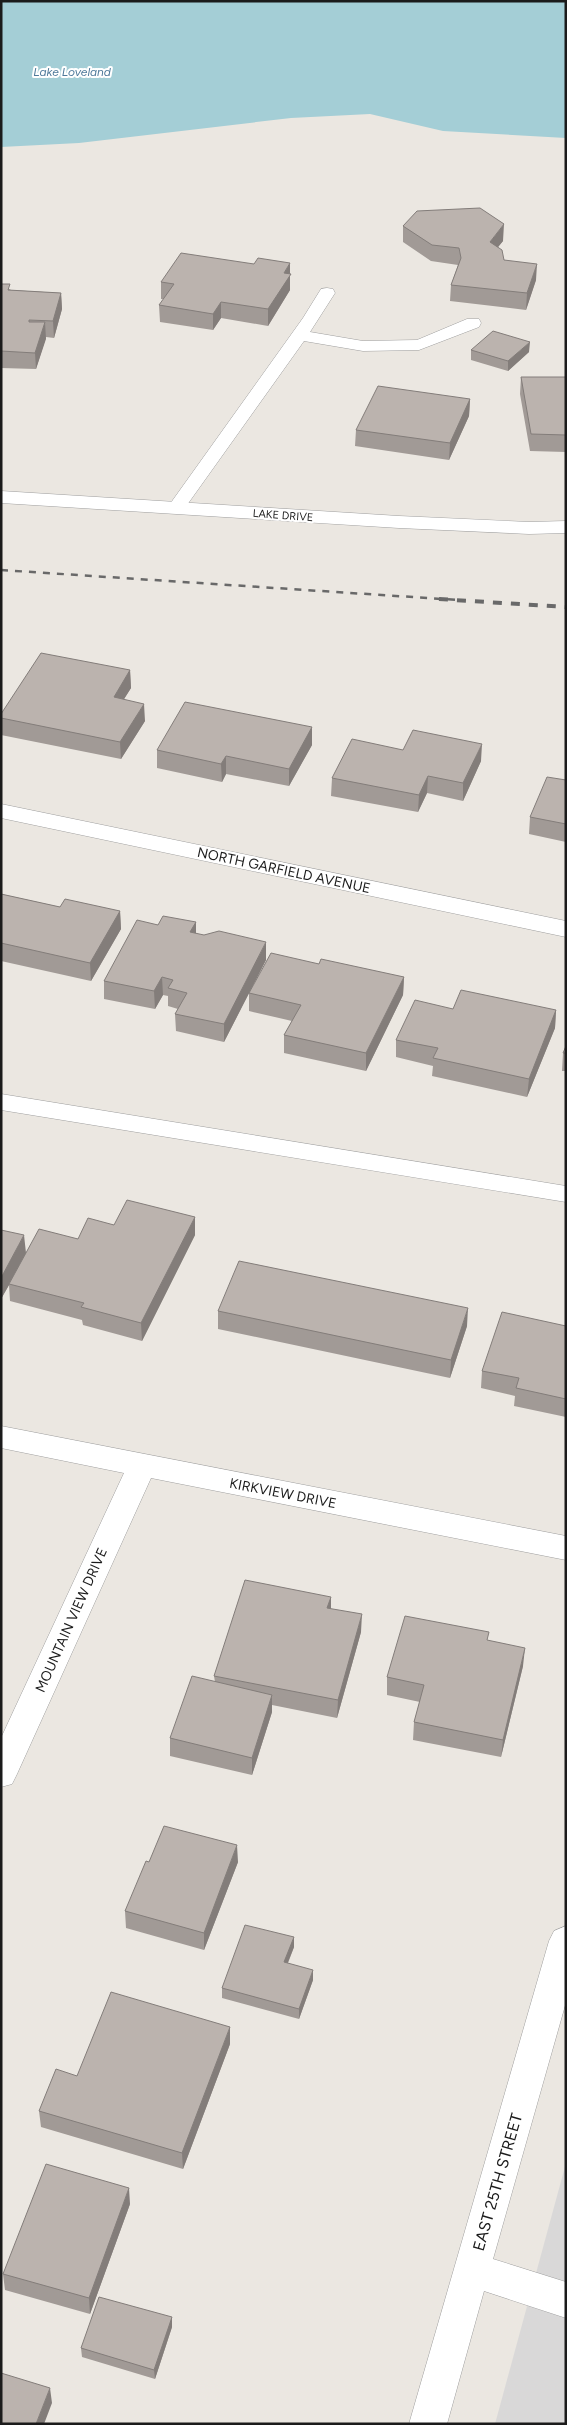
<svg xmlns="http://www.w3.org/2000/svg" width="567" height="2425" font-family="Figtree,sans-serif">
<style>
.residential{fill:#d9d8d8}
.water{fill:#a4ced6}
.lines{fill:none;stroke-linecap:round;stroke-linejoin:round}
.lane-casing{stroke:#9f9f9f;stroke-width:1}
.street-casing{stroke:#9f9f9f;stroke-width:1}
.lane{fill:#fff;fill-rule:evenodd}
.street{fill:#fff;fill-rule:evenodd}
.rail-far1{stroke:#696969;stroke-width:2.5;stroke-dasharray:7 7;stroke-linecap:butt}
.rail{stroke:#696969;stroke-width:4;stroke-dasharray:9 9;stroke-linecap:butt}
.wall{fill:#a19a96}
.shaded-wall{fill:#837d7a}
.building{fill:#bbb3ae;stroke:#837d7a}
.labels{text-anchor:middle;stroke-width:4;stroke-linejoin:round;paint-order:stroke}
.far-street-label{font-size:11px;fill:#1b1b1b;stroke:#fff}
.far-water-label{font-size:12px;font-style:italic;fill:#4e799a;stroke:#fff}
.street-label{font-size:14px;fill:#1b1b1b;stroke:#fff}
.near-street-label{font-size:16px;fill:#1b1b1b;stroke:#fff}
</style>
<rect width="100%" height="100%" fill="#ebe7e1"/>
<path class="residential" d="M566,2163V2424H495Z"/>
<path class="water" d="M1,1H566V138L443,131L370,114L291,118L79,143L1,147Z"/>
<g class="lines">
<defs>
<path id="lane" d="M327,288L333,289L335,293L310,332L363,341L417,340L467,319H479L481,323L479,327L419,350L363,351L304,341L182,512H170L167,508L170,504L303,318L321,289Z
M1,1094L566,1186V1202L1,1110Z"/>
<path id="street" d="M1,491L399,516L529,522L566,521V533L529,534L399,528L1,503Z
M1,804L566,921V937L1,818Z
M1,1426L566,1536V1560L151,1478L17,1774L12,1784L1,1787V1738L124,1473L1,1448Z
M566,1926V2002L493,2259L566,2282V2318L484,2291L447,2424H409L549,1941L554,1931Z"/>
</defs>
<use href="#lane" class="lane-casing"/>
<use href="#street" class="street-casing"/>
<use href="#lane" class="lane"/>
<use href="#street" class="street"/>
<path class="rail-far1" d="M1,570L458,600"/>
<path class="rail" d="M439,599L566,607"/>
</g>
<path class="wall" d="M403,226L503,241L498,247L504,260L536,280L526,310L450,301L451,285L458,265L431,261L403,242Z
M290,273V290L268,326L221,318L213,330L160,322L159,305L164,299H161V282Z
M1,284L11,290L61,293L62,309L54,338L46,337L36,369L1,368Z
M471,350L529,352L508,371L471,360Z
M521,377H566V452L530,451L520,394Z
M470,399L469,416L449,460L355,446L356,430Z
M130,670L131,688L124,699L145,721L121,759L1,735V714Z
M312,727V745L289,786L226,774L222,782L157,768V750Z
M403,750L481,761L463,801L427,793L418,812L331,796L332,778Z
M566,780V842L529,834L530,817Z
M1,894L60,907L120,911L121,929L91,981L1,961Z
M196,922V934L266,960L224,1042L176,1031L175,1014L178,1009L168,1006V996L163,995L155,1009L104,999V981L158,925Z
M319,964L404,977L403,995L366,1071L284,1053V1035L292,1021L249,1011V993Z
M453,1009L556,1010L555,1028L527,1097L432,1076L433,1066L396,1057V1040Z
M566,1046V1071H562L563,1053Z
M195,1217V1235L142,1341L83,1325L82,1320L10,1301L9,1285L1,1299V1230L26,1253L78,1239L114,1225Z
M218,1311L467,1326L450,1378L218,1329Z
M566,1326V1417L514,1406L515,1396L481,1388L482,1371Z
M331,1597V1609L361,1632L337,1718L272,1705V1712L252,1775L170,1756V1738L215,1682L214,1676Z
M488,1641L523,1666L501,1757L413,1740L414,1722L420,1702L387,1695V1677Z
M149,1862H238L204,1950L126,1928L125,1911Z
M294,1937V1947L288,1963L313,1980L299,2019L222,1998V1988Z
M230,2044L183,2169L41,2127L39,2111Z
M130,2204L90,2314L5,2290L3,2274Z
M172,2317V2327L155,2379L82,2357L81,2348Z"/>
<path class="shaded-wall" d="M504,224L503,241L489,258L490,242Z
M290,263V290L268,326V309L284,273Z
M537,264L536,280L526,310L527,293Z
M61,293L62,309L54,338L53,321Z
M221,302V318L213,330V314Z
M45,322L46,339L36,369L35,353Z
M530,342L529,352L508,371V361Z
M470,399L469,416L449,460L450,443Z
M130,670L131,688L114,715V697Z
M144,704L145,721L121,759L120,742Z
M312,727V745L289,786V769Z
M482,744L481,761L463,801V783Z
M226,756V774L222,782L221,764Z
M428,776L427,793L418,812L419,795Z
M120,911L121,929L91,981L90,963Z
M196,922V940L190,932Z
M266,942V960L224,1042V1024Z
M162,977L163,995L155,1009L154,991Z
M404,977L403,995L366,1071V1053Z
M556,1010L555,1028L527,1097L529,1079Z
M195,1217V1235L142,1341L141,1323Z
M24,1235L26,1253L9,1284V1285L1,1299V1278Z
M468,1308L467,1326L450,1378L451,1360Z
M331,1597V1614L327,1608Z
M362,1614L361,1632L337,1718L338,1700Z
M525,1648L523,1666L501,1757L503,1740Z
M272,1695V1712L252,1775V1758Z
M237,1845L238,1862L204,1950V1933Z
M294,1937V1947L284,1972V1962Z
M313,1970V1980L299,2019V2009Z
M230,2027V2044L183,2169L182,2153Z
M129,2188L130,2204L90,2314L89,2298Z
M172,2317V2327L155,2379L154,2370Z
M50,2388L52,2403L44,2424H36Z"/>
<path class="building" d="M480,208L504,224L490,242L502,250L504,260L537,264L527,293L451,285L461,258L459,248L432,245L403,226L417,211Z
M181,253L254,264L258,258L290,263L284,273L291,274L268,309L221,302L213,314L159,305L174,284L161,282Z
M1,284H10L8,290L61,293L53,321L29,320V322H45L35,353L1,351Z
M493,331L530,342L508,361L471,350Z
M521,377H566V435L531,434Z
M378,386L470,399L450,443L356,430Z
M41,653L130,670L114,697L144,704L120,742L1,718V714Z
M185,702L312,727L289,769L226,756L221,764L157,750Z
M413,730L482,744L463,783L428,776L419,795L332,778L352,739L403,750Z
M547,777L566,780V824L530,817Z
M1,894L60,907L65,899L120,911L90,963L1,943Z
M163,916L196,922L190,932L204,935L219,931L266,942L224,1024L175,1014L187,993L168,988L173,980L162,977L154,991L104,981L137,920L158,925Z
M271,953L319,964L321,959L404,977L366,1053L284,1035L301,1005L249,993Z
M461,990L556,1010L529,1079L433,1058L438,1048L396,1040L415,1000L453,1009Z
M566,1046V1053H563Z
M127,1200L195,1217L141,1323L81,1307L84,1303L9,1284L39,1229L78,1239L88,1218L114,1225Z
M1,1230L24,1235L1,1278Z
M239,1261L468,1308L451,1360L218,1311Z
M502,1312L566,1326V1399L516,1388L519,1378L482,1371Z
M245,1580L331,1597L327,1608L362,1614L338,1700L214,1676Z
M405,1616L489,1632L487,1640L525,1648L503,1740L414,1722L424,1685L387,1677Z
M192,1676L272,1695L252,1758L170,1738Z
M164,1826L237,1845L204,1933L125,1911L146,1861L149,1862Z
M245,1925L294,1937L284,1962L313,1970L299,2009L222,1988Z
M111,1992L230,2027L182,2153L39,2111L56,2069L77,2076Z
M46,2164L129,2188L89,2298L3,2274Z
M99,2297L172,2317L154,2370L81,2348Z
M1,2373L50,2388L36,2424H1Z"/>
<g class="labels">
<g class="far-street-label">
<text transform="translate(283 515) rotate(4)" y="4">LAKE DRIVE</text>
</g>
<g class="far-water-label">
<text x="72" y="76">Lake Loveland</text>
</g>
<g class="street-label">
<text transform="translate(284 870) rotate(12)" y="5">NORTH GARFIELD AVENUE</text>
<text transform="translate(283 1493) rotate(11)" y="5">KIRKVIEW DRIVE</text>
<text transform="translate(71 1620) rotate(-66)" y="5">MOUNTAIN VIEW DRIVE</text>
</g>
<g class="near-street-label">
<text transform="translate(497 2182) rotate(-74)" y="6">EAST 25TH STREET</text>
</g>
</g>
<rect width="567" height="2425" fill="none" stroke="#1b1b1b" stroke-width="5"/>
</svg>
